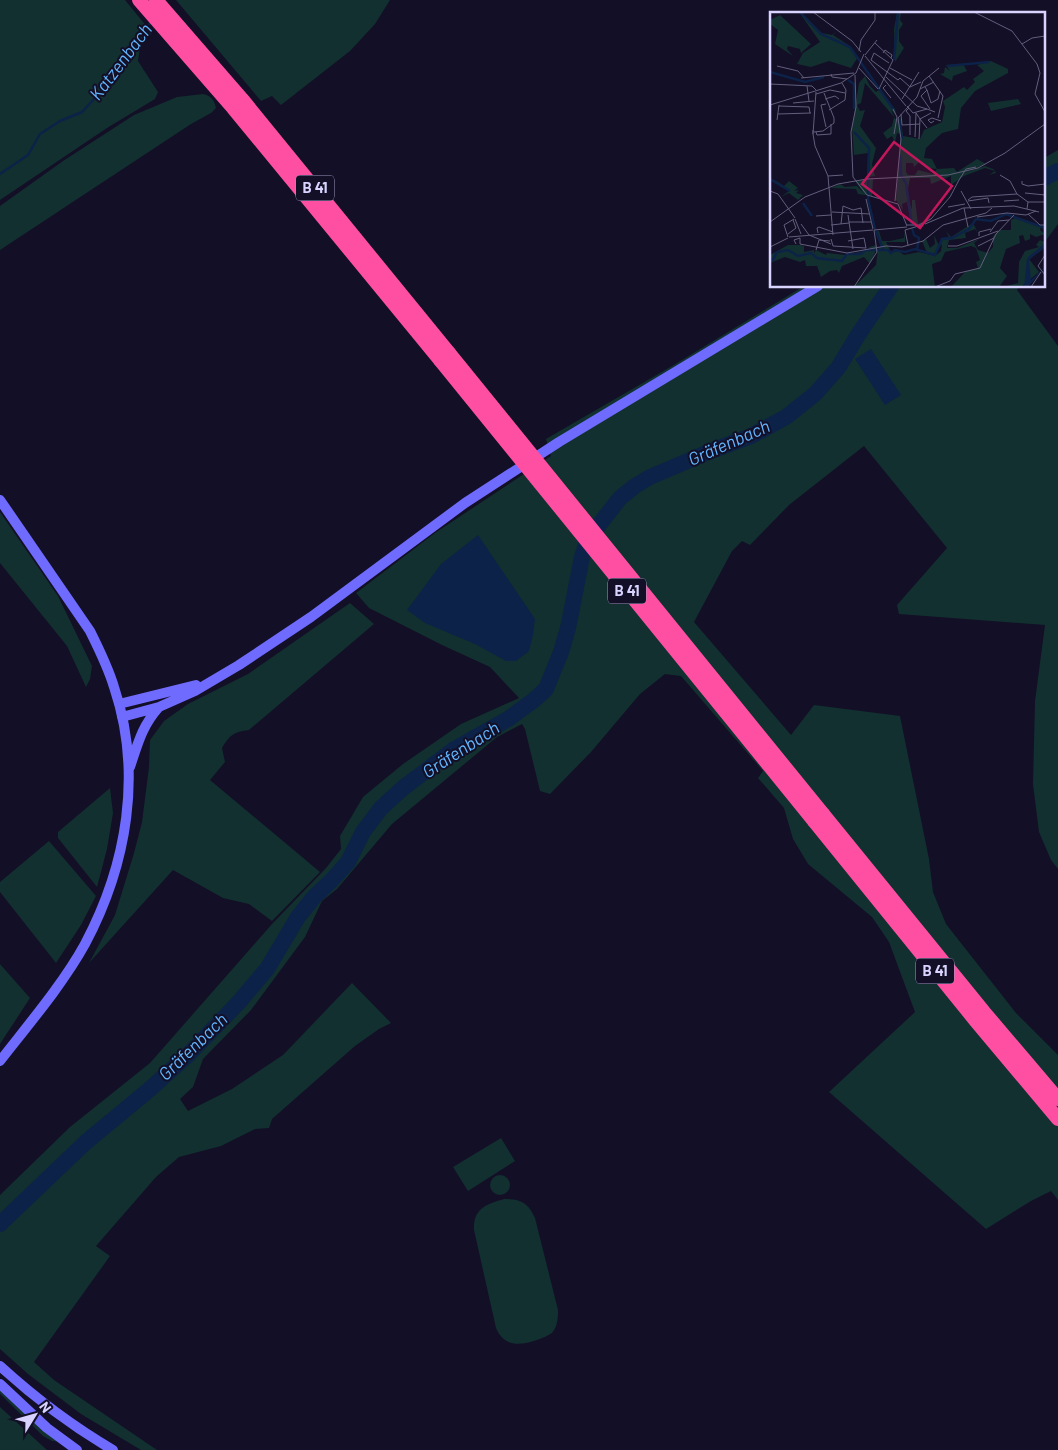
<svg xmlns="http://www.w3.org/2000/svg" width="1058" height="1450" font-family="Barlow,sans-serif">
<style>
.green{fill:#12302f}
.water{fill:#0c2248}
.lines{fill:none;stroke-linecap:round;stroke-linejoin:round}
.stream{stroke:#0c2248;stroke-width:2.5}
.river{stroke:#0c2248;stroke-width:16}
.secondary{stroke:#6f6bff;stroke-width:10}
.highway{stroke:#ff4fa3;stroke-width:14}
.highway-bridge{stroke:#ff4fa3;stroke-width:14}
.labels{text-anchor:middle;stroke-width:4;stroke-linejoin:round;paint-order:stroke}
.shield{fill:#130f26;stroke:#9e99be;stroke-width:1}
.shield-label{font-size:15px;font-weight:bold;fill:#d9d4ff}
.water-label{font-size:18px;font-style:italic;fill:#62b6ff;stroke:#130f26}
.inset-river{fill:none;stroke:#0c2248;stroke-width:2.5}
.inset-road{fill:none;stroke:#625e7d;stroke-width:1}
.view{fill:#c2185b;fill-opacity:0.15;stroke:#c2185b;stroke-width:2.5}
.inset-edge{fill:none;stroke:#d9d4ff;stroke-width:2.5}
</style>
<rect width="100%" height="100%" fill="#130f26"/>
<path class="green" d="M0,0H125L152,33L140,47L138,61L158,92L155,99L107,128L0,200Z
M176,0H390L375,24L350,51L281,105L272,96L261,101Z
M203,94C211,96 214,99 216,108L211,113L191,124L0,250V206L63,161L134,115L177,97Z
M1058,150V224L1044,243V158Z
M804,286H1019L1017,290L1058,346V869L1051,860L1039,832L1033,784L1035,701L1045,625L899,614L897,605L947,548L864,446L789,505L750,545L742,541L732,551L694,622L791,735L814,705L900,716L929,859L933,892L946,924L1016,1013L1058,1055V1200L1051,1191L1031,1201L986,1229L829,1092L915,1012L889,942L872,917L808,864L793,839L784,808L758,778L763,771L681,676L665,674L640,694L591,752L550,794L540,791L525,729L522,724L497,737L392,824L337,889L322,901L305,937L251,1010L203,1059L193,1087L180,1099L188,1111L232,1089L283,1055L352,983L391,1023L379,1029L355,1046L272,1119L269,1128L255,1129L221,1146L179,1157L156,1177L96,1246L110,1256L34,1362L54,1380L157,1450H141L81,1414L28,1374L0,1349V1195L70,1127L150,1063L272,924L326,868L341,849L340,836L363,797L403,764L461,724L519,698L490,667L442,645L369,608L356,593L435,533L551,456L546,439L672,366Z
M0,512L58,596L92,666L90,679L86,687L67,646L0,563Z
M350,603L374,624L249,730C233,732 230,735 222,748L225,762L210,780L320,872L272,921L249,904L223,898L173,870L89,963L115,915L134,853L142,822L149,767L150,740L164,721L188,704L248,674Z
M110,788L113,813L107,849L97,887L58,838V832Z
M49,841L96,896L81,925L56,963L0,892V882Z
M0,964L30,998L0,1044Z
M501,1138L515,1161L468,1191L453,1167Z
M490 1185a10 10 0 1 1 20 0a10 10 0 1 1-20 0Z
M504,1199C521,1199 528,1203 535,1218L558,1310C558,1317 558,1326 552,1333C548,1336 542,1338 537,1340C520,1346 504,1347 496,1328L474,1230C473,1208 487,1204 504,1199Z
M0,1387L62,1442L52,1441L43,1436L0,1394Z
M0,1407L47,1450H0Z"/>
<path class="water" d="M871,349L901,395L885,405L855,359Z
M478,535L535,619L533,635L529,651L516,661H506L475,644L425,623L407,610L441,564Z"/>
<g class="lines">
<path class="stream" d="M0,174L28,155L40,134L60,121L82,112L106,86L130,45L152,21"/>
<path class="river" d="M1044,178L1058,171
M0,1224L86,1142L150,1089L190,1053L239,1002L267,969L298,917L314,897L332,880L348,862L363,832L381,808L403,788L436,763L453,750L508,719L534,700L546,689L561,652L568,628L582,557L588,539L620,498L635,486L650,477L711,451L751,436L786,417L815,394L838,368L858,335L891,286"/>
<path class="secondary" d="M0,500L90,631C99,649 108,667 114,687C143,773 127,865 85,944C63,984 28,1025 0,1061
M119,704L196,685
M122,717L159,707L195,691L239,665L311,617L465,503L559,442L818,286
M130,767C138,743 142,726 159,707
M0,1366C35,1398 72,1426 113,1450
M0,1384L47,1428L77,1450"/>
<path class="highway" d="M139,0L233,108L440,360
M156,0L242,99L449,353
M823,814L984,1012L1058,1099
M814,821L975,1020L1058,1119"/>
<path class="highway-bridge" d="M449,353L823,814
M440,360L814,821"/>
</g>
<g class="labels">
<g class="shield">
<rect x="296" y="175.5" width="38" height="25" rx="4"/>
<rect x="608" y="578.5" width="38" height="25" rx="4"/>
<rect x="916" y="958.5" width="38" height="25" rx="4"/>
</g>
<g class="shield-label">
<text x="315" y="193">B 41</text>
<text x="627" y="596">B 41</text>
<text x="935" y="976">B 41</text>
</g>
<g class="water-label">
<text transform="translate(121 62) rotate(-53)" y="6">Katzenbach</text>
<text transform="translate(729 443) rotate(-24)" y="6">Gräfenbach</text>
<text transform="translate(461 750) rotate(-33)" y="6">Gräfenbach</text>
<text transform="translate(193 1047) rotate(-44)" y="6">Gräfenbach</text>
</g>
</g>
<g transform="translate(770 12)">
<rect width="275" height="275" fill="#130f26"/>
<path d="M29,0L52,21L62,23L67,19L63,23L80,34L88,45L81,56L59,49L41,55L27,52L33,41L50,30ZM131,0L130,8L133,12L129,18V29L134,36L125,50L124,17L127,1ZM10,3L41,32L31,41L30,37L18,34L17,37L23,44L5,32L8,18L0,12V8ZM221,49L238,57V61L205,79L191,96L188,117L172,121L156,136L154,146L162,147L167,157L157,156L149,150L144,155L143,151H136V160L138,163H145L148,158L163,162L167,157L184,156L187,160L207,147L216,152L194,161L215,154L223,157L225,159L226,161L219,163L225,159L215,156L194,164L181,173V164L161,172L160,166H140L137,182L142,198V188H145L148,212L161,206L151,212L141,213L137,190L132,192L133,198L126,188L131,122L127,121L125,130L122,124L117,127L113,121L122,114L124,105L95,71L91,91L87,93L90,99L95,98L90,114L106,136L102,152L105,164L97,165L98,141L84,143L82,116L89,71L95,64L100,74L106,80L109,78L125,97L126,103L121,98L124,104L125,107H131L133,124L150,127L154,118L172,110L175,95L173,89L194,75L197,78L205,70L203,67L214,59L207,53ZM193,52L197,59L183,64L182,69L170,62L174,61L175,55L180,59L176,53ZM248,87L251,92L221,99L218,91ZM103,167L102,184L88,182L86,177L61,176L70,172L75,175L87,174L94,182L85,169ZM0,168H4L8,170L14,174L19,169L28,176L24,179L29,178L26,181L33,183L28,188L19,181L11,185L19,179ZM245,206L271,214L270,218L275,222L266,225L260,222V227L255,229L253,223L249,224L250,231L236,237L230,256L237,264L229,275H181L195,260L208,256L206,250L210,248L206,236L201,234L175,240L171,249L162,252L165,275H84L106,253L108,237L112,234L105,220L109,219L112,229H120L134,226L135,219V230H116L121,240L129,239L134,243L149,240L165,244L171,239L172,232L165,241H157L152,229L156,227L160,236L165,232L164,223L169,234L172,226L179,225L176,219L181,225L203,211L208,221L205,217L195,221L196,226L179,228L177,236H187L209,227L204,231L208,238L218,241L223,235V224L230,218H241V208ZM270,228L275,230L272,238L259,247L269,260L251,275H233L248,271L249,250L255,239L269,235L266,233ZM18,233H30L34,234V240L44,238V241L46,238L56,243L57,241L75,243L100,238L99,235L106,233L107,236L100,252L94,245L72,254L69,261L67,258L60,259L51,265L47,254H36L35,248L30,250L15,245L0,251V243Z" fill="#12302f"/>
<path d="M275,231V235L259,248L261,268L275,255L258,275H254L257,246Z" fill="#0c2248"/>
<path class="inset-river" d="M30,0L51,22L80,35L124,98M124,48L128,0M177,54L219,50M0,60L35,70L54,65M78,68L84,72V97M129,106L132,127M84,120L99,136L98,187L105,217M130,143L131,163L136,171L142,214M0,167L20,179M33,191L42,204M142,216L144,223L149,226L147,238M106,219L113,238M0,247L3,248L7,240L18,238L28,244L41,241L47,246L72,249L77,242H90L96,238H118L121,241L125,238L135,240L145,237L165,243L172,227L182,226L199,217L206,207L221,209L236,202L275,216"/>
<path class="inset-road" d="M43,0L82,29L91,40M204,0L242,19L267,52L270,61L265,82L275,100M105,31L123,48L109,77M252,32L262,26L275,24M89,39L91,28L105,8V0M104,41L101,48L128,68M104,41L119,51M113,41L115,38L122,43L121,46M95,43L107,28M95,44L136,94M7,54L28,59L34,66M89,56L108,77M120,56L142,68M61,62L62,65L77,67M85,63L86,95L81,120L83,165L97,183L128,192L137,214M159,64L173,84L168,106M116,65L147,94L157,97M31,66L84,61M128,68L130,66L140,75L151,70M0,72L42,74L46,78M116,73L113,76L121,86M37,74L39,89M155,75L157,78L151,84L160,97M150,77L164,70M157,78L161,91L168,87L170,79M54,81L64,106M46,82L60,78L75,81M55,87L65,84L69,87M132,87L149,60M23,91L44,89M56,92L51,93L56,115M0,93L71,71L86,61L94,42M9,94L39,95L40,101M137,94L143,101L157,97L165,100M139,96L136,99L140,104V123M123,97L127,105L124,122M59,98L75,88L76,78L72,71M146,101L150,107L149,127M8,102L41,101M131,102L132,113L150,112M7,108L9,93M164,109L161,111L158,108L162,106L171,109M157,116L150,107L161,101M43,118V122L46,80M44,120L53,119L64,111V106M46,120L47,123L61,122V112M43,122L45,134L58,164L63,223M145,125L146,101M230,163L240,169L247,182L258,190M58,164L73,163M189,168L196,157L206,155M252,169V172L258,174L275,172M0,179L8,182L25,206M191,179L201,197M255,181L275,183M96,187L103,217M198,188L202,185L247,182M125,189L131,127L128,106L147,85L153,69L169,56M198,189L218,186L219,191M234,189L249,188M178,195L195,192M194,196L198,215M257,197L258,190H275M83,198L91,196L93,211M62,200L100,202M258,202L270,213H275M78,203L83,237M46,204L61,203M207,205L237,201L256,203L266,199M25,207L31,222M0,210L35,185L68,172L97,167L178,163L208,156L235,141L275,112M79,210H101M31,212L39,223L61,232M71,212L73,194L83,198M155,212L193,196L244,194L269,200M61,213L79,211M137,213H149L161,207L180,185L189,168M104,218L137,215M220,220L228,209L239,208M48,221L47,216L49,215L63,220M18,222L26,216L23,208M209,224V220L221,217M18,225L14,213L24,207M19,225L103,218M61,227L63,234L96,236L94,226L78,229M26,232L24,228L30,226V232L77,241L116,234L132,235L153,229L173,213L216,201L222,196M138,233L135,218L152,213M178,234H187L228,219M208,234L224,226M0,235L18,226M46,238L49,228L60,229M275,243L268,254L275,263M84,275L107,240L104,218M165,275L180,269L185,262L210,256L226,222L244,203M261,275L271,260"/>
<path class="view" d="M124,130L182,174L150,216L92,172Z"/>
<rect width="275" height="275" class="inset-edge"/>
</g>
<g transform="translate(35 1415) rotate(53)" stroke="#130f26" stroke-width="4" paint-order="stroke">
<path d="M0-4L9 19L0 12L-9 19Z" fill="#d9d4ff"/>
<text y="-8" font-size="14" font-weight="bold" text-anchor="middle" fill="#d9d4ff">N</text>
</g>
</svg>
